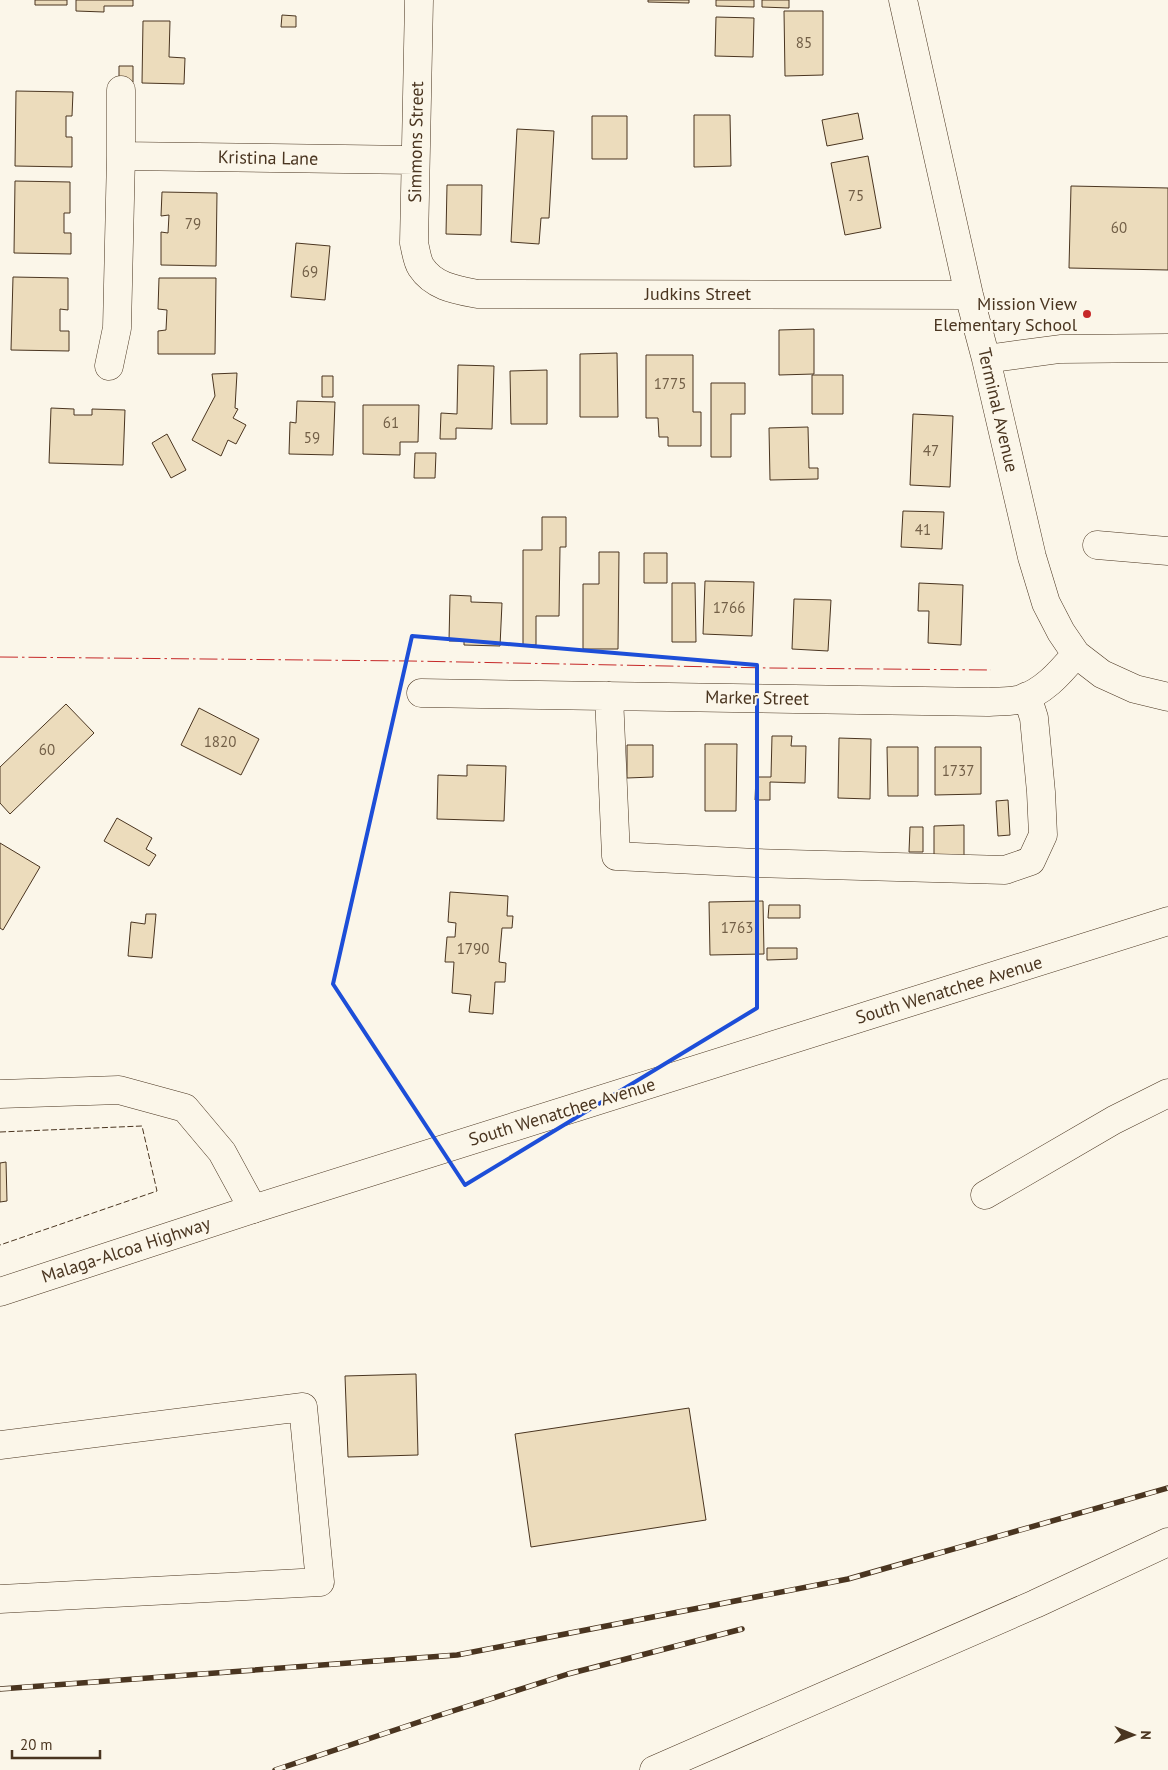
<svg xmlns="http://www.w3.org/2000/svg" width="1168" height="1770" font-family="'PT Sans',sans-serif">
<style>
.building{fill:#ecdcbc;stroke:#4a3520}
.lines{fill:none;stroke-linecap:round;stroke-linejoin:round}
.minor-casing{stroke:#4a3520;stroke-width:29}
.major-casing{stroke:#4a3520;stroke-width:29}
.minor{stroke:#fbf6e9;stroke-width:28}
.major{stroke:#fbf6e9;stroke-width:28}
.rail-casing{stroke:#4a3520;stroke-width:5.5}
.rail{stroke:#fbf6e9;stroke-width:4;stroke-dasharray:11;stroke-linecap:butt}
.fence{stroke:#4a3520;stroke-width:1;stroke-dasharray:6 2.5;stroke-linecap:butt}
.power{stroke:#c62828;stroke-width:1;stroke-dasharray:18 4 2.5 4;stroke-linecap:butt}
.marked{fill:none;stroke:#1d4ed8;stroke-width:4;stroke-linejoin:round}
.poi-dot{fill:#c62828;stroke:#fbf6e9;stroke-width:2}
.labels{text-anchor:middle;stroke-width:4;stroke-linejoin:round;paint-order:stroke}
.number-label{font-size:15px;fill:#725f47}
.street-label{font-size:18px;fill:#4a3520;stroke:#fbf6e9}
.poi-label{font-size:18px;fill:#4a3520;stroke:#fbf6e9;text-anchor:end}
</style>
<rect width="100%" height="100%" fill="#fbf6e9"/>
<path class="building" d="M35,0H67V5H35Z
M76,0H133V6H104V12L76,11Z
M648,0H689V3L648,2Z
M716,0H754V7L716,6Z
M762,0H789V8L762,7Z
M784,11H823V75L785,76Z
M282,15L296,16V27H281Z
M716,17L754,18L753,57L715,56Z
M143,21H170L169,57L185,58L184,84L142,83Z
M119,66H133V82H119Z
M16,91L73,92L72,116H66V137H72V167L15,166Z
M858,113L863,139L827,146L822,120Z
M694,115H730L731,166L694,167Z
M592,116H627V159H592Z
M517,129L554,131L549,218H541L539,244L511,242Z
M868,156L881,228L845,235L831,163Z
M15,181L70,182V213H64V233H71V254L14,253Z
M447,185H482L481,235L446,234Z
M1071,186L1168,188V270L1069,268Z
M162,192L217,193L216,266L161,265V232L168,233L169,215L161,216Z
M296,243L330,246L325,300L291,297Z
M13,277L68,278V310L60,309V331H69V351L11,350Z
M159,278H216L215,354H158V331L166,330L167,310L158,309Z
M814,329V374L779,375V330Z
M617,353L618,417H580V354Z
M646,355H693V412H701V446H668V437H659L658,418H646Z
M458,365L494,366L492,429L456,428V439H440L441,413L457,414Z
M547,370V424H511L510,371Z
M237,373L235,408L238,409L233,418L246,425L236,444L228,440L221,456L192,440L215,396L212,374Z
M812,375H843V414H812Z
M322,376H333V397H322Z
M711,383H745V414H731V457H711Z
M297,401L335,402L333,455L289,454L290,422L296,423Z
M363,405H419L418,442H400V455L363,454Z
M51,408L74,409V415H92V409L125,410L123,465L49,463Z
M913,414L953,416L950,487L910,485Z
M808,427L809,468H818V479L770,480L769,428Z
M167,434L186,470L171,478L152,443Z
M415,453H436L435,478H414Z
M903,511L944,512L942,549L901,547Z
M542,517H566V547H560L559,616H536V645H523V550H542Z
M599,552H619L618,649H583V584H599Z
M644,553H667V583H644Z
M705,581L754,582L752,636L703,634Z
M672,583H695L696,642H672Z
M919,583L963,585L961,645L928,643L929,611H918Z
M450,595L471,596V602L502,603L500,646L464,645V641H449Z
M794,599L831,600L828,651L792,649Z
M66,704L94,733L10,814L0,803V767Z
M199,708L259,739L241,775L181,745Z
M772,736H792L791,746H806L805,783L770,782V800H755L756,777H771Z
M839,738L871,739L870,799L838,798Z
M705,744H737L736,811H705Z
M627,745H653V777L627,778Z
M887,747H918V796H888Z
M935,747H981V794L935,795Z
M467,765L506,766L504,821L437,819L438,775L467,776Z
M1008,800L1010,835L998,836L996,801Z
M117,818L152,838L146,849L156,855L149,866L104,841Z
M964,825V858H934V826Z
M910,827H923V852H909Z
M0,843L40,867L3,930L0,928Z
M450,892L508,896L507,916H513L512,928H502L499,962L506,963L505,982H495L493,1014L469,1012L471,995L452,993L454,962H445L447,937H455L456,923L448,922Z
M763,901L764,954L710,955L709,902Z
M769,905H800V918H768Z
M146,914H156L152,958L128,956L131,922L145,924Z
M767,948H797V959L767,960Z
M6,1162L7,1201L0,1202V1163Z
M416,1374L418,1455L348,1457L345,1376Z
M689,1408L706,1520L531,1547L515,1434Z"/>
<g class="lines">
<defs>
<path id="minor" d="M419,0L414,243C416,251 417,261 421,267C434,287 457,290 478,294L969,295
M903,0L969,295L986,359L1032,557L1046,603L1061,632L1076,654L1102,674L1135,689L1168,697
M121,156V90
M986,359L1060,349L1168,348
M109,366L117,328L121,156L415,160
M1097,545L1168,551
M421,693L988,702C997,701 1008,702 1017,700C1042,694 1060,673 1076,654
M609,696L616,856L756,863L1005,870L1031,861L1043,835L1041,792L1034,718L1027,696
M0,1094L119,1090L185,1108L222,1152L253,1209
M985,1195L1114,1120L1168,1093
M0,1445L303,1407L320,1582L0,1599
M654,1770L1035,1604L1168,1542"/>
<path id="major" d="M0,1292L253,1209L1168,921"/>
</defs>
<use href="#minor" class="minor-casing"/>
<use href="#major" class="major-casing"/>
<use href="#minor" class="minor"/>
<use href="#major" class="major"/>
<defs>
<path id="rail" d="M0,1689L457,1655L848,1579L1168,1488
M275,1770L434,1717L568,1674L742,1629"/>
</defs>
<use href="#rail" class="rail-casing"/>
<use href="#rail" class="rail"/>
<path class="fence" d="M0,1132L142,1126L157,1191L0,1245"/>
<path class="power" d="M0,657L410,661L770,668L991,670"/>
</g>
<path class="marked" d="M412,636L757,665V1008L465,1185L333,984Z"/>
<circle class="poi-dot" cx="1087" cy="314" r="5"/>
<g class="labels">
<g class="number-label">
<text x="804" y="48">85</text>
<text x="856" y="201">75</text>
<text x="193" y="229">79</text>
<text x="1119" y="233">60</text>
<text x="310" y="277">69</text>
<text x="670" y="389">1775</text>
<text x="391" y="428">61</text>
<text x="312" y="443">59</text>
<text x="931" y="456">47</text>
<text x="923" y="535">41</text>
<text x="729" y="613">1766</text>
<text x="220" y="747">1820</text>
<text x="47" y="755">60</text>
<text x="958" y="776">1737</text>
<text x="737" y="933">1763</text>
<text x="473" y="954">1790</text>
</g>
<g class="street-label">
<text transform="translate(416 142) rotate(-89)" y="6">Simmons Street</text>
<text transform="translate(268 158) rotate(1)" y="6">Kristina Lane</text>
<text x="698" y="300">Judkins Street</text>
<text transform="translate(998 410) rotate(77)" y="6">Terminal Avenue</text>
<text transform="translate(757 698) rotate(1)" y="6">Marker Street</text>
<text transform="translate(949 990) rotate(-17)" y="6">South Wenatchee Avenue</text>
<text transform="translate(562 1112) rotate(-17)" y="6">South Wenatchee Avenue</text>
<text transform="translate(126 1250) rotate(-18)" y="6">Malaga-Alcoa Highway</text>
</g>
<g class="poi-label">
<text x="1077" y="310">Mission View<tspan x="1077" dy="21">Elementary School</tspan></text>
</g>
</g>
<g transform="translate(1133 1735) rotate(91)" stroke="#fbf6e9" stroke-width="4" paint-order="stroke">
<path d="M0-4L9 19L0 12L-9 19Z" fill="#4a3520"/>
<text y="-8" font-size="14" font-weight="bold" text-anchor="middle" fill="#4a3520">N</text>
</g>
<path d="M12 1750v8h88v-8" fill="none" stroke="#4a3520" stroke-width="2.5"/>
<text x="20" y="1750" font-size="15" fill="#4a3520" stroke="#fbf6e9" stroke-width="4" paint-order="stroke">20 m</text>
</svg>
